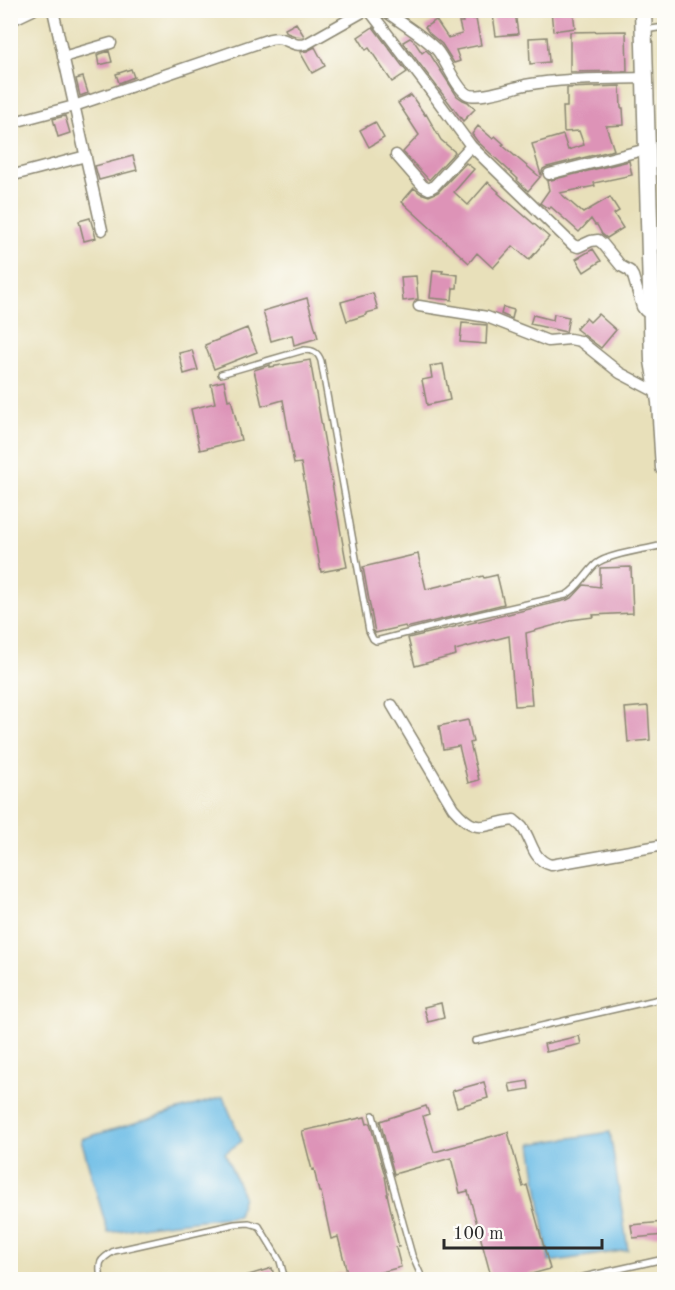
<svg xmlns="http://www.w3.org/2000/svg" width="675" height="1290" font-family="'Old Standard TT',serif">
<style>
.water{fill:#6bbce6;stroke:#4b7488;stroke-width:1.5}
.building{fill:#dd93b7}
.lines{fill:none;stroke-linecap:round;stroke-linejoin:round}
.service-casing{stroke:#8a8672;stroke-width:8}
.minor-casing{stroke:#8a8672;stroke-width:13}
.trunk-casing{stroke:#8a8672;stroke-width:19}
.service{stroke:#fff;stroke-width:5}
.minor{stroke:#fff;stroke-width:10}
.trunk{stroke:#fff;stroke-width:16}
</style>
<rect width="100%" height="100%" fill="#fdfcf7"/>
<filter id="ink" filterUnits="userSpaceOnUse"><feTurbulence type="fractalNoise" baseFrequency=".0167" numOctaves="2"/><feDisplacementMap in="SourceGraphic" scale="12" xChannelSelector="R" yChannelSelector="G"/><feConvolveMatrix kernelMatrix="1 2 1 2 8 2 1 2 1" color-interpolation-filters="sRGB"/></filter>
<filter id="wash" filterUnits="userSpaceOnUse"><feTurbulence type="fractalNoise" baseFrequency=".008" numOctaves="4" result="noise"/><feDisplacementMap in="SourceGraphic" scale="24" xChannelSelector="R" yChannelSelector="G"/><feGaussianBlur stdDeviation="1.35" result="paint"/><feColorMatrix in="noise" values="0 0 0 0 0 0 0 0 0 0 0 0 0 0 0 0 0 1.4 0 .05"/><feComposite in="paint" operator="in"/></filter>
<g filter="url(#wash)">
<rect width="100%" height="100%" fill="#e8e0ba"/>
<path class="water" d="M223,1097L242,1141L225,1153L243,1196L238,1216L147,1226L108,1233L81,1139Z
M610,1132L628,1250L549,1262L531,1144Z"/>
<g id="blocks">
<path class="building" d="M551,10H573L575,28L553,31Z
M515,12L518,34L496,36L493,15Z
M472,13L473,19H476L481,45L456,50L460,61L454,63L442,44L429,33L425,27L436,20L448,38L462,34L459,22H463L461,15Z
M296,23L304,36V37L295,36L287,33L285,29Z
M373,27L407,72L392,82L369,48L366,50L358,37Z
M626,31L627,71L570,72V32Z
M547,37L549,62L530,64L529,38Z
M410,38L414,41L422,53L426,50L430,54L457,96L463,100L468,102L475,109L463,121L403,42Z
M315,47L325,66L312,73L300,52L307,51Z
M109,51L112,62L99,65L97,55Z
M131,69L134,77L119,83L116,74Z
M83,77L88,93L80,96L76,79Z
M620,86L621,108H623L624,125L606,126L614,150L547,167L543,169L541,175L532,144L563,135L568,150L584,145L579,131L564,132L563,107H567V88Z
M411,95L425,115L426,114L441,140L455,152L429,180L403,152L419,135L398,103Z
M65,116L70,133L58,137L53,119Z
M375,122L384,138L369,147L360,130Z
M478,126L492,138L495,136L504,144L502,145L540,177L528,191L517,180L518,179L477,141L472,134Z
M133,156L137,170L99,180L95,166Z
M629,161L632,175L594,183L595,186L560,193L583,213L610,197L619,211L614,214L623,228L607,238L602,234L597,225H595L591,219L579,232L551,207L549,209L540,203L549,190L547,181Z
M466,163L474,169L454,192L468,205L488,182L499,192L498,193L549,237L529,260L513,246L493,268L477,253L469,263L402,202L414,188L420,193L429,196L438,192Z
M90,218L96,238L84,241L79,221Z
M593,249L601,261L584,272L576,259Z
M433,270L443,271L442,273L458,275L457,288H453L452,300L430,298Z
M416,276L418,299L403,301L401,277Z
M373,293L378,310L366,313V315L347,321L341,302Z
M307,298L318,338L294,345L292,335L271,341L263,311Z
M503,307L514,310L512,319L501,314Z
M554,314L569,317L566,332L530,324L533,315L553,320Z
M598,314L616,330L601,348L576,329L586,318L590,322Z
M462,323L487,325L486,344L460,342Z
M247,328L257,352L214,369L205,345Z
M192,350L198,370L184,374L179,353Z
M310,360L347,567L321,572L301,463L294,464L283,400L262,406L254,370L270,365V367Z
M443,364L450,400L427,405L422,380L432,378L430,366Z
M224,381L228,400L231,399L241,440L200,450L191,409L215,403L211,384Z
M418,554L426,589L483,576L484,578L497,575L504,604L406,628L405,626L375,633L363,567Z
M631,567L633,613L593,615L594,617L570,620V621L526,633L532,705L515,706L509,636L455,650L456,655L415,666L408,638L567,600L573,597L584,585L600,587V568Z
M648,706L650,740L628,742L625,708Z
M468,720L473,742L470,743L479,780L468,783L459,746L443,749L439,726Z
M441,1003L444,1018L428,1022L424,1007Z
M579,1036L581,1044L546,1052L544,1044Z
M528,1081L529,1089L511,1092L509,1084Z
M484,1082L488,1098L457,1107L452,1091Z
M426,1106L429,1114L423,1116L434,1152L508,1132L523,1187L527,1185L550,1269L510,1280H492L468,1191L460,1193L451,1158L394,1174L380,1121Z
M365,1117L367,1124L370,1123L385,1176L388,1193L387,1194L394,1224H393L399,1247L396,1248L401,1267L351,1280H328V1276L347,1272L338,1237L331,1239L321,1192H319L314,1169L312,1170L302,1131Z
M664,1222V1235L633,1238L631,1225Z
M272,1268L275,1280H243L242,1277Z"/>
</g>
</g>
<g filter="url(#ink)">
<use href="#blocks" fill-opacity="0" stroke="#8a8672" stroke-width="1.5"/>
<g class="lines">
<defs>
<path id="service" d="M645,30L664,27
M653,313L664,312
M221,374L304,350C313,350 318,352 321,361L369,631L373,639L376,641L474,616L566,595C579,588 585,574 596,564C608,554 648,549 664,545
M475,1041L664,998
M373,1115L412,1255L423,1280
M101,1280C98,1262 99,1260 114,1251L235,1224L249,1223L259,1226L280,1261L285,1280
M570,1280L664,1259"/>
<path id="minor" d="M53,10L102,230
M369,10L424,82L471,146L573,245L578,247L591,241L598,240L603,244L621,266L630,271L633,276L642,307L645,311L651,314
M384,10C401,23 421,34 436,49C446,60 456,88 467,94C478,100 512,88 525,85C565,78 605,79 645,78
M10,21L33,10
M63,57L111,43
M10,123L74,106L270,39C287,35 290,48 306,44L366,10
M396,155L423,186L429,189L434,186L471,146
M549,174L647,149
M10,176L86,156
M419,306L487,317L548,341L570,339L580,341L620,373L658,393
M392,705L453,808C478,837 482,824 514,820C516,822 519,824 522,827C532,840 532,860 551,865L664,845"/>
<path id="trunk" d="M643,10L653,361L660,402L664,468"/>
</defs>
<use href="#service" class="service-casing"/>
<use href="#minor" class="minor-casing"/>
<use href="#trunk" class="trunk-casing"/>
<use href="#service" class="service"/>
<use href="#minor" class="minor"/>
<use href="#trunk" class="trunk"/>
</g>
</g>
<rect width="675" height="1290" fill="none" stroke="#fdfcf7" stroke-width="36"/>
<path d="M444 1239v9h158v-9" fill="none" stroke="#2b2b2b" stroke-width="3"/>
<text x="453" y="1239" font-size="18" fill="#2b2b2b" stroke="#fdfcf7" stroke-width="4.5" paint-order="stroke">100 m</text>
</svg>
